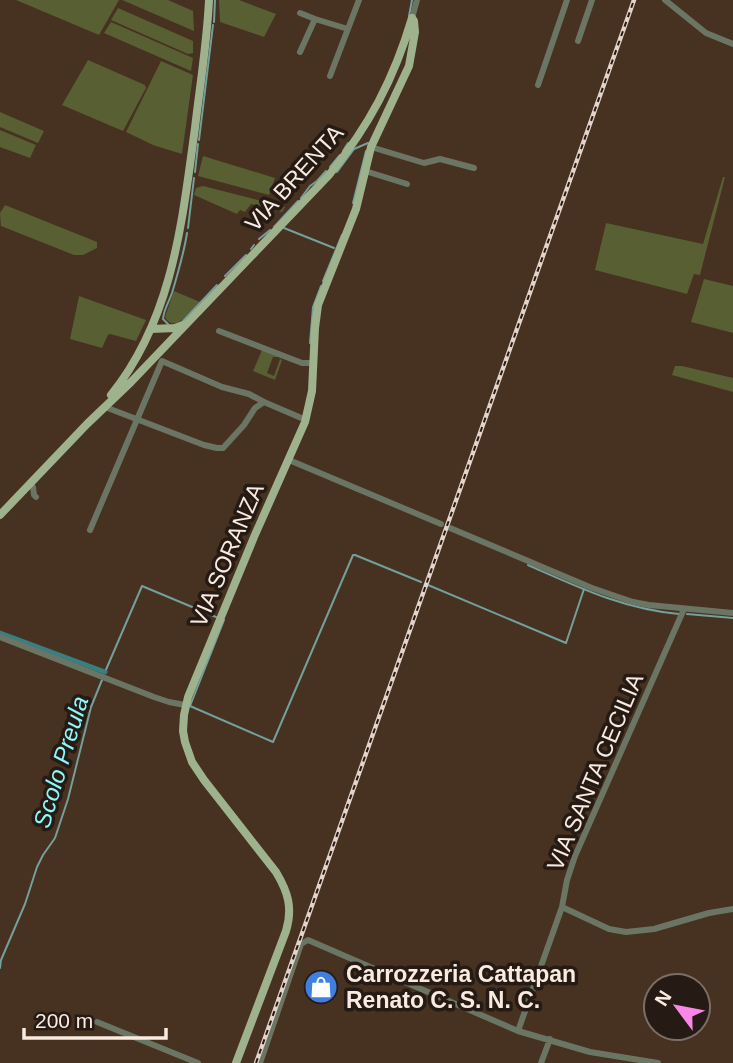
<svg xmlns="http://www.w3.org/2000/svg" width="733" height="1063" font-family="Arial,sans-serif">
<style>
.green{fill:#585f32}
.lines{fill:none;stroke-linecap:round;stroke-linejoin:round}
.stream{stroke:#739f9d;stroke-width:2}
.canal{stroke:#397e80;stroke-width:5}
.minor{stroke:#6b7563;stroke-width:6}
.major{stroke:#9eb38d;stroke-width:8}
.rail-casing{stroke:#e3d3c9;stroke-width:4.5}
.rail{stroke:#261b14;stroke-width:2;stroke-dasharray:5;stroke-linecap:butt}
.labels{text-anchor:middle;stroke-width:7;stroke-linejoin:round;paint-order:stroke}
.street-label{font-size:23px;fill:#faebe1;stroke:#261b14}
.poi-label{font-size:23px;font-weight:bold;fill:#faebe1;stroke:#261b14;text-anchor:start}
.water-label{font-size:24px;font-style:italic;fill:#8df8fa;stroke:#261b14}
</style>
<rect width="100%" height="100%" fill="#473121"/>
<path class="green" d="M16,0H119L99,35Z
M122,0H168L193,11L194,31Z
M219,0H239L276,14L264,37L220,22Z
M118,8L193,41V53L188,54L111,20Z
M111,22L193,58L191,71L104,33Z
M88,60L145,85L146,88L123,131L62,105Z
M161,61L193,75L182,154L153,145L126,132Z
M0,112L44,131L38,143L0,127Z
M0,130L36,145L30,158L0,147Z
M203,156L275,178L269,195L198,176Z
M723,177H725L700,275L694,274L687,294L595,270L606,223L703,244Z
M203,186L285,207L282,212L251,204L245,212L240,210L237,214L194,195L196,188Z
M5,205L97,242V248L83,255H74L1,226L0,213Z
M704,279L733,286V333L691,322Z
M174,291L200,302C191,311 175,335 165,317Z
M79,296L146,320L136,341L110,334L108,335L102,348L70,339Z
M262,350L277,356V357H273L267,373L274,376L280,359L282,360L275,380L253,371Z
M675,366H682L733,378V392L672,375Z"/>
<g class="lines">
<path class="stream" d="M409,16L412,0
M214,22L215,0
M199,140L213,25
M343,151L348,143
M330,167L340,155
M195,172L198,144
M337,172L354,149L368,143
M301,198L310,186L317,181L326,171
M353,203L366,151
M274,227L298,201
M188,228L194,178
M284,228L334,248
M259,239L270,230
M251,249L254,245
M225,276L246,255
M323,281L342,235
M183,321L217,285
M168,324L163,319C164,309 169,302 172,293C178,273 184,253 187,233
M310,343L313,307L321,286
M528,565C578,587 623,609 679,614
M428,585L566,643L584,589
M687,614L733,618
M224,620L190,706L273,742L353,555H355L421,582
M105,672L142,586L216,617
M0,968L1,960L25,904L37,867L43,855L55,838L68,799L91,707L102,680"/>
<path class="canal" d="M0,633L105,672"/>
<path class="minor" d="M665,0L706,33L733,44
M300,13L315,19
M412,18L417,0
M578,41L592,0
M300,52L315,19L348,29
M330,76L359,0
M538,85L567,0
M371,147L424,163L440,159L474,168
M365,171L407,184
M219,331L302,363H313
M105,407L204,445L217,448H223L244,425L255,408L264,402L306,420
M289,460L441,524
M30,484L33,487L34,495L36,497
M450,528L592,588L633,602L649,605L733,613
M90,530L162,361L222,387L249,394L264,402
M0,637L154,697L169,702L185,705
M562,907L609,929L626,932L654,929L709,913L733,909
M97,1022L198,1063
M518,1031L562,907L567,880L575,856L684,609
M260,1063L301,944L308,940L518,1031L590,1052L658,1063
M541,1063L550,1039"/>
<path class="major" d="M151,329L175,328L183,325
M111,395C173,318 182,222 195,128C200,85 207,43 209,0
M0,515L87,424L131,382L329,175C369,126 394,79 412,18
M236,1063L286,931C293,908 288,892 276,872L204,780L192,762L185,742L183,731L184,715L188,697L254,537L305,422L312,391L315,328L318,305L356,209L371,147L409,66L415,32L414,21L412,18"/>
<defs>
<path id="rail" d="M256,1063L634,0"/>
</defs>
<use href="#rail" class="rail-casing"/>
<use href="#rail" class="rail"/>
</g>
<defs>
<symbol id="shop-disc" viewBox="-11 -11 22 22"><circle r="9.5" fill="#3f7fe0" stroke="#261b14"/><path d="M-5-2.5h2.3a2.7 3.5 0 0 1 5.4 0H5L5.5 6h-11ZM-1.5-2.5h3a1.5 2.3 0 0 0-3 0Z" fill="#fff"/></symbol>
</defs>
<g fill-rule="evenodd">
<use href="#shop-disc" x="302" y="968" width="38" height="38"/>
</g>
<g class="labels">
<g class="street-label">
<text transform="translate(294 178) rotate(-48)" y="8">VIA BRENTA</text>
<text transform="translate(227 555) rotate(-67)" y="8">VIA SORANZA</text>
<text transform="translate(595 772) rotate(-67)" y="8">VIA SANTA CECILIA</text>
</g>
<g class="poi-label">
<text x="346" y="982">Carrozzeria Cattapan<tspan x="346" dy="26">Renato C. S. N. C.</tspan></text>
</g>
<g class="water-label">
<text transform="translate(61 762) rotate(-73)" y="8">Scolo Preula</text>
</g>
</g>
<g transform="translate(677 1007) rotate(302)"><circle r="33" fill="#261b14" stroke="#7b6e66" stroke-width="2"/>
<path d="M0-5L12 26L0 18L-12 26Z" fill="#fa87e6"/>
<text y="-10" font-size="19" font-weight="bold" text-anchor="middle" fill="#faebe1">N</text>
</g>
<path d="M24 1028v10h142v-10" fill="none" stroke="#faebe1" stroke-width="3.5"/>
<text x="35" y="1028" font-size="21" fill="#faebe1" stroke="#261b14" stroke-width="5" paint-order="stroke">200 m</text>
</svg>
